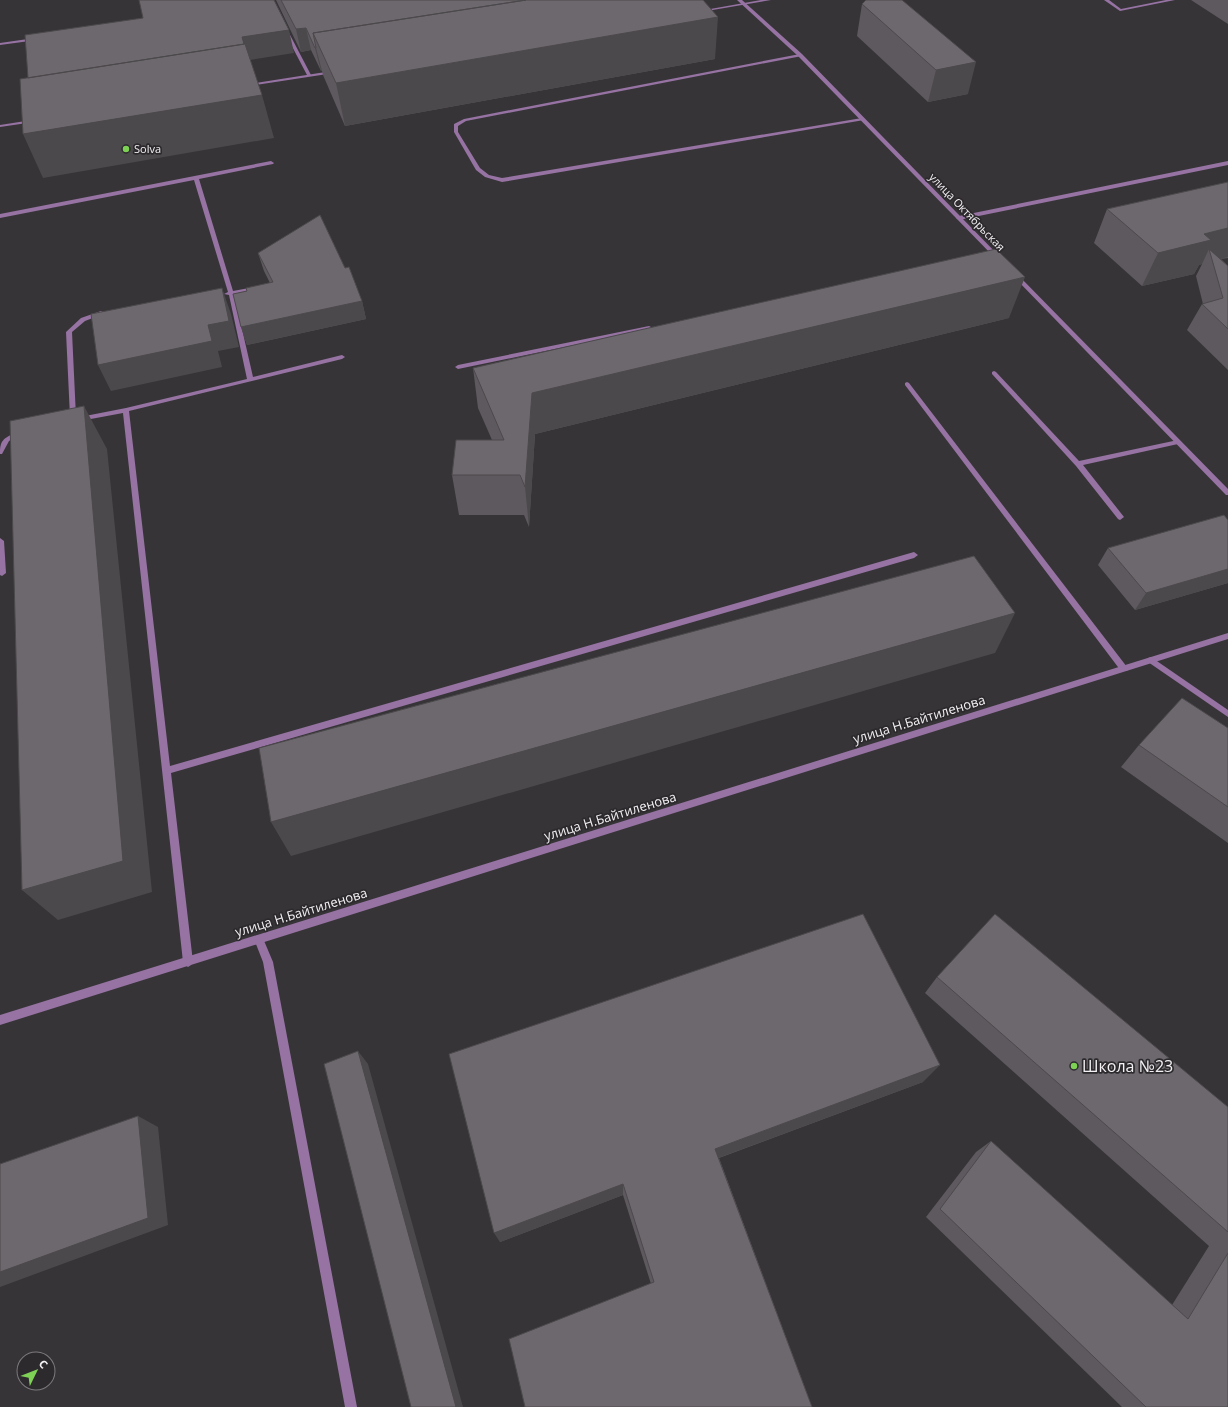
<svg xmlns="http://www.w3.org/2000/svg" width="1228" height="1407" font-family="'Open Sans',sans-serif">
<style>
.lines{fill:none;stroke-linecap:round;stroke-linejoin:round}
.service{fill:#9673a3;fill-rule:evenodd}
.minor{fill:#9673a3;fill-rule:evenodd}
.tertiary{fill:#9673a3;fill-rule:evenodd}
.wall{fill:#5d595e}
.shaded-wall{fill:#4c494c}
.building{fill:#6c686d;stroke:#4c494c}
.poi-dot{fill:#7dd154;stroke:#2d2a2e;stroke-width:1.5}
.labels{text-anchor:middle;stroke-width:3.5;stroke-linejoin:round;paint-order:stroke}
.far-poi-label{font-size:11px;fill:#f4f1f4;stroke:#2d2a2e;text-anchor:start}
.far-street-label{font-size:11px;fill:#f4f1f4;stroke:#2d2a2e}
.street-label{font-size:13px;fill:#f4f1f4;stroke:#2d2a2e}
.near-poi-label{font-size:16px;fill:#f4f1f4;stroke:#2d2a2e;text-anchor:start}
</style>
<rect width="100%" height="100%" fill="#373438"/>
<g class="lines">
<path class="service" d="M1104,0H1109L1121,9L1166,0H1175L1120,11Z
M285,32L289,33L311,75V76L307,75L285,33Z
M35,38L37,39V40L0,45V43Z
M800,54H802V56L466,121L458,126V132L480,168L489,175L502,178L862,118L864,119V120L502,182L485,177L476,170L454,132V124L464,119Z
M271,161L274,163L273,164L199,179L233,291L249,288L252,290L234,294L253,377L342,355L345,357L342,359L129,411L170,766L914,552L918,555L914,558L171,773L193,962L191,965L188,967L185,965L183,962L123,413L80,421L77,419L80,417L126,408L247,379L229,295L224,294L228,292L194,180L0,218V214Z
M1228,161V165L959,220L956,218L959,216Z
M101,311L104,313L103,314L85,321L72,332L76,417L73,419L70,417L66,332L81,318Z
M649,326L651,327V329L458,369L455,367L458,365Z
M994,371L996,372L1079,461L1178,440L1181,442L1178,444L1083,465L1124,517L1120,520L1118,519L1076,466L992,374V372Z
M907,382L909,383L1127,667L1128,669L1127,671H1121L905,385V383Z
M16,432H20L21,434L9,441L2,454H0C0,440 3,439 16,432Z
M0,538L4,541L6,573L2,576L0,575Z
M1151,657L1228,710V717L1148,662L1147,660L1148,658Z
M259,935L262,936L273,962L357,1407H345L263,962L254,939L256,936Z"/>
<path class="minor" d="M737,0H742L802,54L999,256V258H995L798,56Z
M1016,274L1018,275L1228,489V495H1226L1014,277L1013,276Z
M1228,633V639L0,1025V1015Z"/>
<path class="tertiary" d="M761,0H771L701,12L699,11Z
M332,71L334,72V73L249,86L247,85L249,84Z
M32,120L34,121V122L0,127V125Z"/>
</g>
<path class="wall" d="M276,0H703L715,59L345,126L323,75L322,71H321L311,50L301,52Z
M1191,0H1228V24Z
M862,4L968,94L928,102L857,36Z
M1228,182V258L1221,259L1228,266V370L1187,330L1202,304H1203L1196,276L1202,264L1199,265L1194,274L1142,286L1094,243L1107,209Z
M258,253L345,268L362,301L366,319L247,345L241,327L247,291L270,283L264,271Z
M1009,318L535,434L529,527L524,515H459L452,475L492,440L478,408L473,368Z
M1228,520V583L1135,610L1098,565L1108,548Z
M1228,728V843L1121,767L1139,745Z
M937,977L1228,1107V1407H1122L926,1217L976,1152L991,1141L1172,1305L1209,1246L925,993Z
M449,1054L923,1082L719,1158L812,1407L651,1284L623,1195L500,1242Z"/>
<path class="shaded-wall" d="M718,17L715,59L345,126L336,83Z
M306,28L311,50L301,52L296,29Z
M289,30L294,53L250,60L242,37Z
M315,48H316L322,71H321Z
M976,62L968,94L928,102L936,70Z
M262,95L274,138L43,178L23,134Z
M1228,228V257L1213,261L1209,249L1202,264L1199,265L1194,274L1142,286L1158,253L1204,234Z
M1025,277L1009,318L535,434L529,527L525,487L532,393Z
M222,288L231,314L239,347L218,351L222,367L111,391L98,365L208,325Z
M362,301L366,319L247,345L241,327Z
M84,406L107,449L152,892L58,920L22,890Z
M1228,569V583L1135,610L1146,593Z
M1015,613L995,653L291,856L271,822Z
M358,1051L368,1064L463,1407H456Z
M940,1065L923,1082L710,1161L715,1149Z
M138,1116L158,1127L168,1225L0,1287V1272Z
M623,1184V1195L500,1242L494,1233Z"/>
<path class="building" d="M139,0H274L289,30L242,37L244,44L28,78L25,35L143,18Z
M281,0H526L313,33L316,48H315L306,28L296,29Z
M526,0H703L718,17L336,83L313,33Z
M866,0H902L976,62L936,70L862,4Z
M245,44L262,95L23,134L20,79Z
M1228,182V228L1204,234L1211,240L1158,253L1107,209Z
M320,215L345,268L349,267L362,301L241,327L233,294L247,291L246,288L273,282L258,253Z
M996,249L1025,277L532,393L525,487L520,475H452L456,440H504L473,368Z
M1209,249L1228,266V329L1202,304L1223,298Z
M222,288L229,321L208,325L212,341L98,365L91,314Z
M84,406L123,861L22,890L10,421Z
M1224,515L1228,520V569L1146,593L1108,548Z
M974,556L1015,613L271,822L259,748Z
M1182,698L1228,728V807L1139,745Z
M863,914L940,1065L715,1149L812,1407H525L509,1339L654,1282L623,1184L494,1233L449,1054Z
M995,914L1228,1107V1232L937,977Z
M358,1051L456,1407H411L324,1064Z
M138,1116L148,1218L0,1272V1164Z
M991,1141L1188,1319L1228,1253V1407H1146L940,1209Z"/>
<g class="poi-dot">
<circle cx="126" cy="149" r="4"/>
<circle cx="1074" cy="1066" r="4"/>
</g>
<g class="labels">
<g class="far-poi-label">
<text x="134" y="153">Solva</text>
</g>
<g class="far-street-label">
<text transform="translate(967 212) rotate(46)" y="4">улица Октябрьская</text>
</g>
<g class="street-label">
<text transform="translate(919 719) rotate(-17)" y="5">улица Н.Байтиленова</text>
<text transform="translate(610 816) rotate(-17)" y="5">улица Н.Байтиленова</text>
<text transform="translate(301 912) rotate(-17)" y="5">улица Н.Байтиленова</text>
</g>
<g class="near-poi-label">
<text x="1082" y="1072">Школа №23</text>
</g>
</g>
<g transform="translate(36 1371) rotate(47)"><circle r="19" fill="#2d2a2e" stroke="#7d7a7d"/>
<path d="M0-3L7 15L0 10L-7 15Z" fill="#7dd154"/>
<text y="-6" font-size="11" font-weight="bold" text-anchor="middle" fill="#f4f1f4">С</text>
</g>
</svg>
